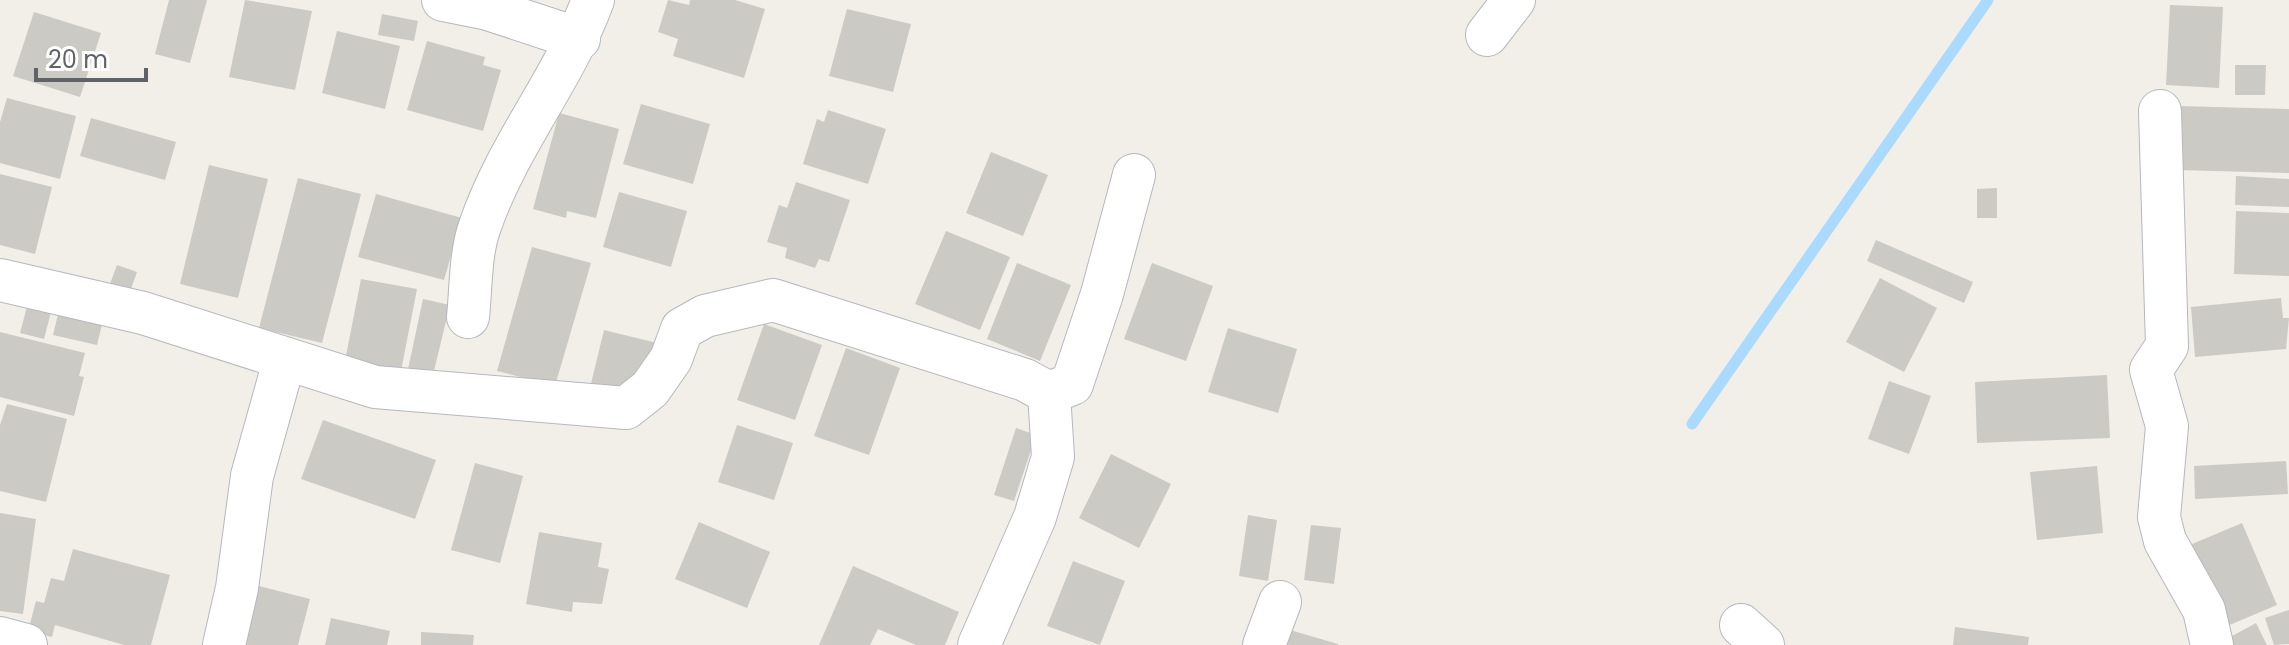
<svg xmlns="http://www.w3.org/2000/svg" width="2289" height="645" font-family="Poppins,sans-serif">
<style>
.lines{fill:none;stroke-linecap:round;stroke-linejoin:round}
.stream{stroke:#aadaff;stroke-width:11}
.building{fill:#cccac5}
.street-casing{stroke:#b5b8bc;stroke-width:44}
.street{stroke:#fff;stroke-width:42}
</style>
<rect width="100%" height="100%" fill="#f1efe8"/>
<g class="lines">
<path class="stream" d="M1692,424L1988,0"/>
</g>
<path class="building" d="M169,0H207L190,63L155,54Z
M245,0L312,11L295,90L229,77Z
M668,0L689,5L690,0H735L765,9L744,78L673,56L678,39L658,32Z
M2170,5L2223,7L2219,88L2166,85Z
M847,9L911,24L893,92L829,76Z
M34,12L101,33L80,97L13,76Z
M382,14L418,21L414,41L378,35Z
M337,31L400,46L385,109L322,93Z
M427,41L485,57L483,65L501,70L483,131L407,110Z
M2235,65H2266L2265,95H2235Z
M7,98L76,116L60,179L0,163V122Z
M641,104L710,124L693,184L623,164Z
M2179,106L2289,109V173L2177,170Z
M828,110L886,129L868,184L803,164L817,119L824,122Z
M559,113L619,129L596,218L567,211L566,218L533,209Z
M91,118L176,142L165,180L80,156Z
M991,152L1048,175L1023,236L966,213Z
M209,165L268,179L238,298L180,284Z
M0,174L52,187L35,254L0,245Z
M2236,176L2289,179V207L2235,205Z
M298,178L361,194L322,343L259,328Z
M796,182L850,200L829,262L819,259L815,268L785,258L787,248L767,242L779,205L787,208Z
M1997,188V218H1977V189Z
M619,192L687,211L671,267L603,247Z
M376,194L462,218L444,280L358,257Z
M2236,211L2289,213V276L2234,274Z
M946,231L1010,257L980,330L915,304Z
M1876,240L1973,282L1964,303L1867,261Z
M532,247L591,263L555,386L497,371Z
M1017,263L1071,285L1040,361L987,339Z
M1152,263L1213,286L1186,361L1124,339Z
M117,265L137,272L127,300L107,292Z
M1880,278L1937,308L1904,372L1846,342Z
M361,279L417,289L401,371L345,361Z
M2281,298L2283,318H2289L2286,349L2195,357L2191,307Z
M423,299L450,305L432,379L407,374Z
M28,303L52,308L44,339L20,333Z
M60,306L104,316L97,345L53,335Z
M764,324L822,345L795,420L737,400Z
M1228,328L1297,349L1278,413L1208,392Z
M604,330L661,344L645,410L588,396Z
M0,332L85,353L79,376L84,377L74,416L0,397Z
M846,348L900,368L869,455L814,436Z
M2107,375L2110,438L1977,443L1975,382Z
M1889,381L1931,396L1909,454L1868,439Z
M7,404L67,419L46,502L0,491V425Z
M323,420L436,460L415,519L301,479Z
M737,425L793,443L774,500L718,482Z
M1016,428L1036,435L1014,501L994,495Z
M1111,454L1171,484L1139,548L1079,518Z
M2286,461L2288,494L2195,499L2194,466Z
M475,463L523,476L500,563L451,550Z
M2097,466L2103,533L2037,540L2030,472Z
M0,513L36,519L23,614L0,611Z
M1248,515L1277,520L1268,581L1239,576Z
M699,522L770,552L747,608L675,579Z
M2242,523L2277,605L2220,629L2185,547Z
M1311,525L1341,528L1334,584L1304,580Z
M539,532L602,543L598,567L609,569L602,604L573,602L572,612L526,604Z
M73,549L170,575L151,645H124L55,625L52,637L28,631L36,601L44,603L51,578L64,581Z
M1073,561L1125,581L1100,645L1047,626Z
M853,566L959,612L945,645H916L878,629L870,645H819Z
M251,584L310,599L298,645H235Z
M2289,610V644L2274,645L2265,618Z
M331,618L390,631L387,645H325Z
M2256,623L2267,645H2223L2221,642Z
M1955,627L2029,637L2028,645H1953Z
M1290,630L1338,644V645H1286Z
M421,632L474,635L473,645H421Z"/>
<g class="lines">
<defs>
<path id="street" d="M443,0L488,9L579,39
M1487,35L1514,0
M2160,111L2167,346L2151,370L2167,426L2159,517L2165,541L2204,610L2212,645
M0,280L143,313L375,387L626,408L650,389L671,359L682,329L705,316L773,300L1025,380L1049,393
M468,317C471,289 470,253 480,226C507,146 564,79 593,0
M1741,625L1763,645
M0,638L26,645
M224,645L237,588L252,476L285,358
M979,645L1035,517L1053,457L1049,393L1072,384L1102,294L1134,175
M1264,645L1280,602"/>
</defs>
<use href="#street" class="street-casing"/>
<use href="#street" class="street"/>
</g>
<path d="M36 68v12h110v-12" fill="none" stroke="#5f6368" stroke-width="4"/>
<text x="48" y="68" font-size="24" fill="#5f6368" stroke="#ffffff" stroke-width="6" paint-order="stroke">20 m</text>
</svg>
